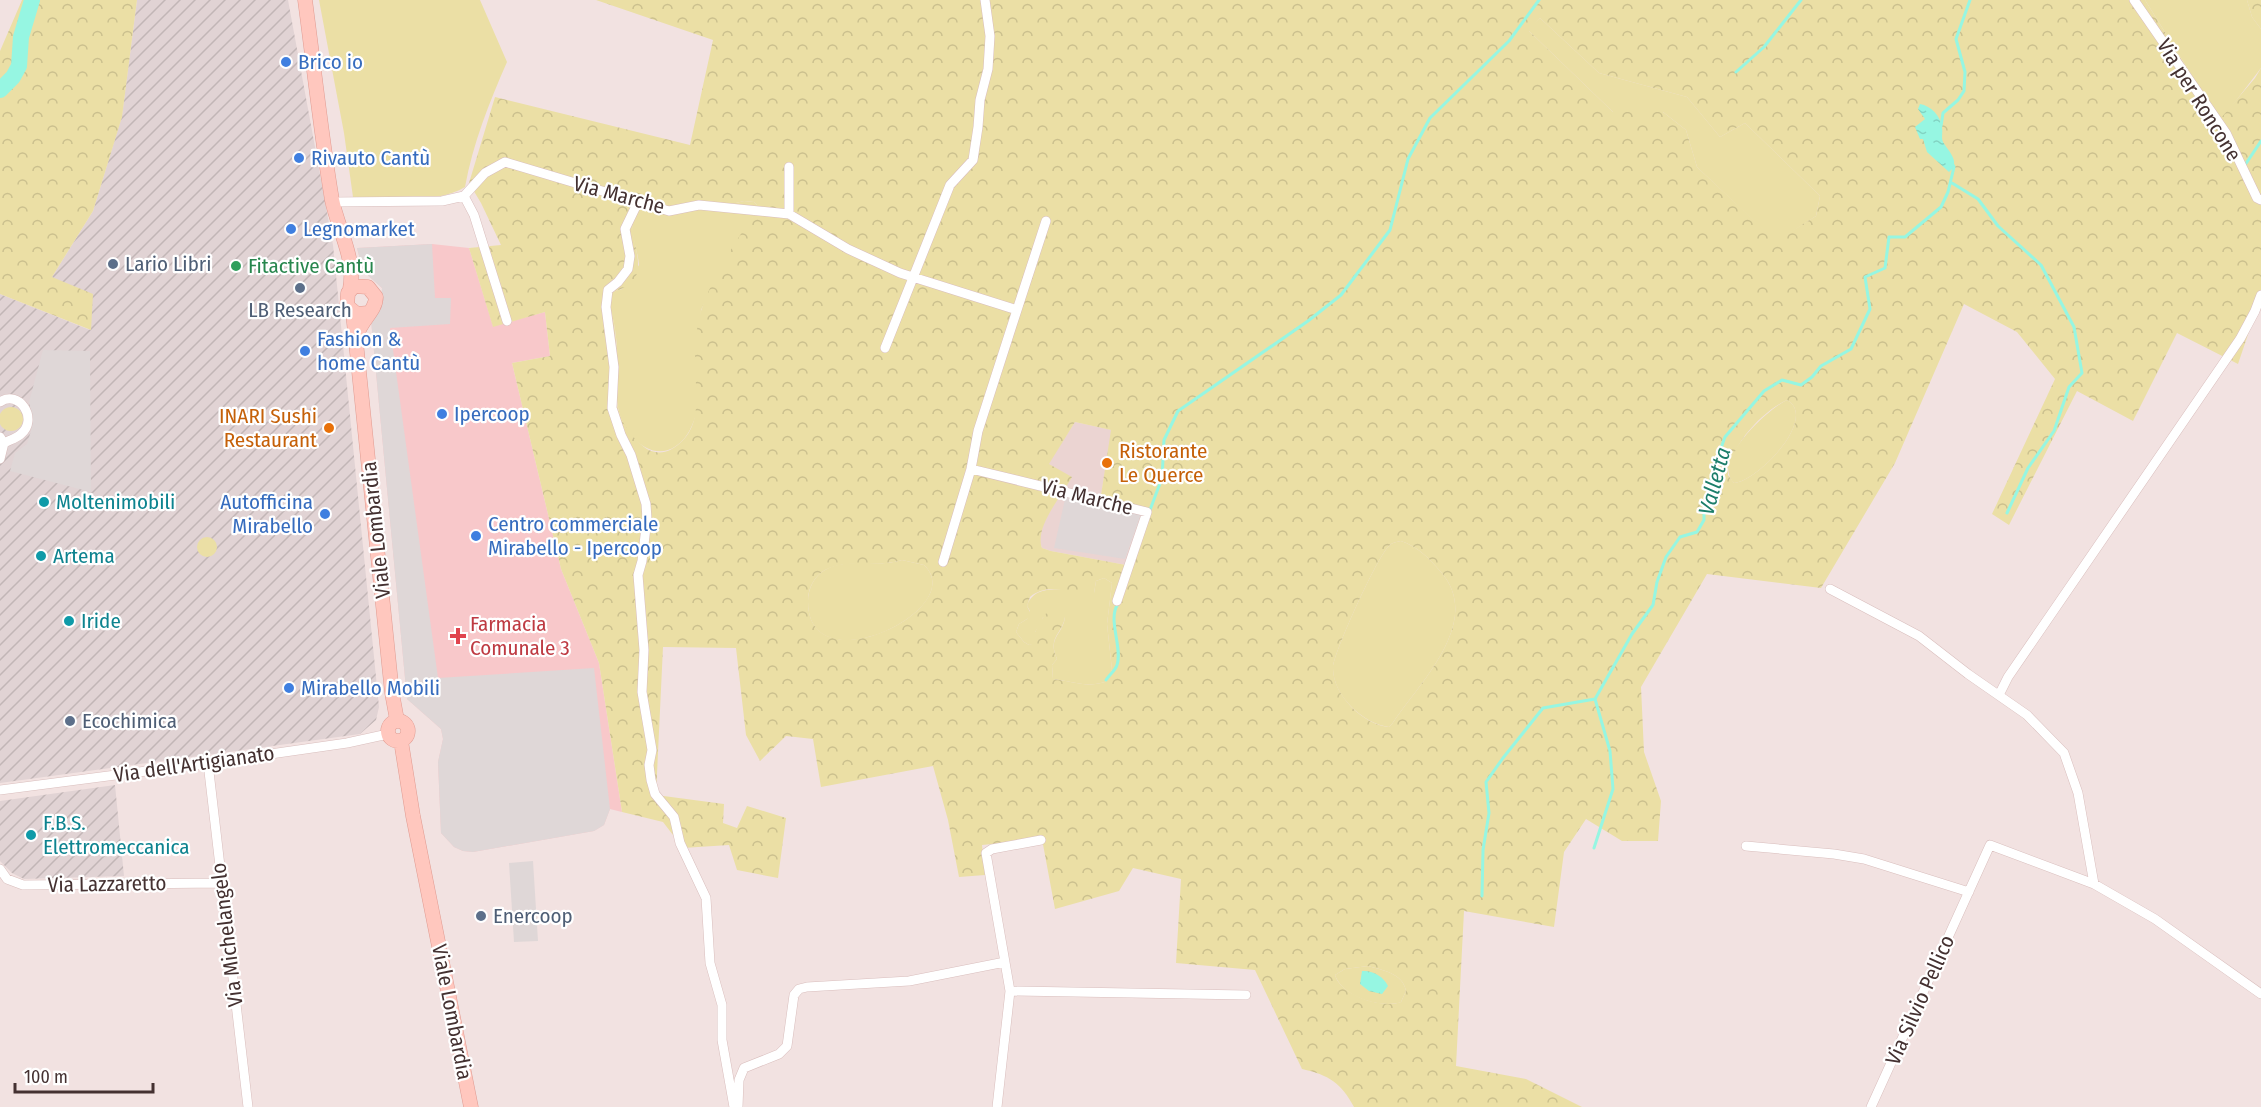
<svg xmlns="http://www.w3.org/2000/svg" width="2261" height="1107" font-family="'Fira Sans Condensed',sans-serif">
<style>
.residential{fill:#ebd4d2}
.commercial{fill:#f8c8ca}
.industrial{fill:url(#industrial-furrows)}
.green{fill:#ebdfa5}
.forest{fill:url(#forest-crowns);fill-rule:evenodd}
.parking{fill:#dfd7d7}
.water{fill:url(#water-ripples)}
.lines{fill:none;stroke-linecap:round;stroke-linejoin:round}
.stream{stroke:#96f6e2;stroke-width:3}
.river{stroke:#96f6e2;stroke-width:16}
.minor-casing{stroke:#d9bebd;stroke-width:10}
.secondary-casing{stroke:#e19b91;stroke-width:15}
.minor{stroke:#fff;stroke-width:9}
.secondary{stroke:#ffc7be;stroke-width:14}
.shop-dot{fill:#3f7fe0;stroke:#fff;stroke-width:2}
.service-dot{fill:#5c6f8a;stroke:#fff;stroke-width:2}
.leisure-dot{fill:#2e9e5b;stroke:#fff;stroke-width:2}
.food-dot{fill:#e8710a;stroke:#fff;stroke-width:2}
.culture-dot{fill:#0f9aa8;stroke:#fff;stroke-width:2}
.health-dot{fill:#e0444e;stroke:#fff;stroke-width:2}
.labels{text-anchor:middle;stroke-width:4.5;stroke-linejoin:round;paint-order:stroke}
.shop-label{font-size:21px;fill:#366cbe;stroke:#fff;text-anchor:start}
.street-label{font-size:21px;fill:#443131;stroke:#fff}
.service-label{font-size:21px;fill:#4e5e75;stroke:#fff;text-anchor:start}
.leisure-label{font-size:21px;fill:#27864d;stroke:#fff;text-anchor:start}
.food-label{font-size:21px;fill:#c56008;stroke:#fff;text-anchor:end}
.culture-label{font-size:21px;fill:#0d838f;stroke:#fff;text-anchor:start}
.health-label{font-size:21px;fill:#be3a42;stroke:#fff;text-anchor:start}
.water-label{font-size:22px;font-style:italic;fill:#1c7e6a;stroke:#fff}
</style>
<defs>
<pattern id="industrial-furrows" width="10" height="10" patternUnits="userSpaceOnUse" patternTransform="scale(1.5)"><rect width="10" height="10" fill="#e1d3d4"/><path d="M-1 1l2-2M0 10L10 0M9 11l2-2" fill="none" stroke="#c2b6b6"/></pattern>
<pattern id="forest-crowns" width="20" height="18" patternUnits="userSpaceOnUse" patternTransform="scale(1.5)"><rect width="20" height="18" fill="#ebdfa5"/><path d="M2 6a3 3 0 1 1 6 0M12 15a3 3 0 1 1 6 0" fill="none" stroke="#cbc08e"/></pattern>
<pattern id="water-ripples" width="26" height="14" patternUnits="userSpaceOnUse" patternTransform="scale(1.5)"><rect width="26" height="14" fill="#96f6e2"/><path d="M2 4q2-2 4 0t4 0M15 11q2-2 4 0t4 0" fill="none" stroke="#82d3c2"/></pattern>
</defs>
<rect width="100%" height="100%" fill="#f2e2e1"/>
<path class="residential" d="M1075,422L1112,430L1101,495L1144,516L1126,565L1051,551L1042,548L1040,542V533L1045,520L1048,464Z"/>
<path class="commercial" d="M432,244L469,248L493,326L545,312L550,356L512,363L561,569L599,663L622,812L610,809L604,825L594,831L473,852L463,851L454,847L441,833L438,762L443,739L441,729L407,699L371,320L381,309L382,288L363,271L357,248Z"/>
<path class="industrial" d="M137,0H288L333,245L379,707L376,720L360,734L0,783V294L90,330L52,277L93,211L122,116Z
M115,785L124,876L24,879L12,873L0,861V801Z"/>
<path class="green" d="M319,0H480L507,62C489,103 473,143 465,187C436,205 386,197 353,197L344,133Z
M2145,0H2247L2252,17L2261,29V68L2222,119L2212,108Z
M1540,18L1599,73L1687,97L1720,137L1745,123L1820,196L1816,216L1776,242L1697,167L1686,130L1663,112H1613L1528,30Z
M744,201L754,202L757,205L756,212L725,262L701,310L697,411C693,425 688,438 676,446C652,463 625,436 619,412C614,391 617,369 617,348C616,329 612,311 606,294L622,289L639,265C638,250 629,232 634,219C642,195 681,208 698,207C714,207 729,205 744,201Z
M1787,400C1819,418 1757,482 1734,483C1711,461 1768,409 1787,400Z
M-1 419a12 12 0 1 1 24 0a12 12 0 1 1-24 0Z
M197 547a10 10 0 1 1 20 0a10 10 0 1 1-20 0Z
M1401,541C1417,546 1430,559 1441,572C1484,622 1419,683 1392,724L1389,727C1363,724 1332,695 1333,667C1334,652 1378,555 1389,546C1392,542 1397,542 1401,541Z
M902,560L924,565C971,609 807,688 808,601C808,589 814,576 825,570C849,557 877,568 902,560Z
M1104,578L1112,583L1107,624L1112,670L1105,682C1086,688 1072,681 1053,679L1052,665L1057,659C1047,637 1063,635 1065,617H1043L1042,622L1035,632V644L1029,645L1024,642L1016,632L1019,624L1027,619L1030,611L1027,606C1035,580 1074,592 1094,593L1096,581Z
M1368,966C1382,970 1403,973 1406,991L1401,1002C1382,1009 1342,997 1335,975L1345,969Z"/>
<path class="forest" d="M22,0H137L122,117L93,211L52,277L93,294L91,330L0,294V51Z
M596,0H2145L2212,108L2221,118L2255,78L2261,68V296L2238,364L2177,333L2133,421L2077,391L2009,525L1992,514L2055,379L2017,332L1964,304L1895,463L1821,588L1707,574L1641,687L1644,752L1661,801L1658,841H1622L1586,819L1564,852L1554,927L1464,911L1456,1066L1526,1079L1582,1107H1354C1341,1083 1329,1075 1302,1069L1255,970L1176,963L1181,879L1133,868L1119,891L1055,909L1042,839L982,845L985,875L959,877L948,820L933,766L821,787L813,739L786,736L760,761L746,735L736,648L663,647L656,795L724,804L723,823L737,828L747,806L786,818L778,878L737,870L729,845L683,848L663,822L622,812L599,663L561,569L512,363L550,356L545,312L493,327L469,248L501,245L481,203L469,183L495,97L690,145L713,40ZM1540,18L1599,73L1687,97L1720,137L1745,123L1820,196L1816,216L1776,241L1697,167L1686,130L1663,112H1613L1529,31ZM744,201L754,202L757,205L756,212C736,240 712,277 701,311C697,325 695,341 695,356C694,389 707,430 670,450C662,454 651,453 644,447C634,439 624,427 620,415C613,396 617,372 617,352C616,332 613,313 607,294C615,291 625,289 632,282C651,262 617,221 643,209C662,200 679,208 698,207C714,207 729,205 744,201ZM1787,400C1819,418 1757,482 1734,483L1728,475C1730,446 1761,412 1787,400ZM1075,422L1111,430L1101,495L1143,516L1126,565L1051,551L1042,548C1034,527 1062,496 1072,477L1049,464ZM1401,541C1417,546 1430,559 1441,572C1484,622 1419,683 1392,724L1389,727C1363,725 1332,694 1333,667C1334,652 1378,555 1389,546C1392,542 1397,542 1401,541ZM902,560L924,565C971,609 806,688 808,600C808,589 814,576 825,570C848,558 877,568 902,560ZM1104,578L1112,583L1107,624L1112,670L1105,682C1086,688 1072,681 1053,679L1052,665L1057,659C1047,637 1062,635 1065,617L1060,616L1057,610L1045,614L1035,632V643L1029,645L1024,642L1016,632L1019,624L1027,619L1031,614L1027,606L1030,597C1042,587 1062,586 1073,597L1088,596L1094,593L1096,581ZM1368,966C1382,970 1403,973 1406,991L1401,1002C1383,1009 1341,996 1335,975L1345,969Z
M2247,0H2261V29L2252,17Z"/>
<path class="parking" d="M432,244L435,298H451L450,324L390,328L438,678L594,668L610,809L604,825L594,831L473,852L463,851L454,847L441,833L438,762L443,739L441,729L407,699L405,678L371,320L381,309L382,288L363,271L357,248Z
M43,350L90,351L91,492L10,471L15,453L27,444L31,431L33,421L29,402Z
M1066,495L1141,514L1125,559L1054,548Z
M533,861L538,941L514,942L509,863Z"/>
<path class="water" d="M1920,104C1931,106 1941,116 1942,128C1943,133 1941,137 1943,142C1949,152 1961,162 1949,172L1927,152L1923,139H1920L1915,127L1925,119L1918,109Z
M1362,971C1373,970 1384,977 1388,986L1382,994L1369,991L1360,984Z"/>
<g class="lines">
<path class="stream" d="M1736,72L1764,47L1801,0
M1941,126L1943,113L1958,100L1964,91L1965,72L1956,39L1970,0
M2245,165L2261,141
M1952,183L1978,199L1998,226L2041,265L2074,327L2082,373L2069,387L2054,431L2028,468L2007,513
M1150,510L1162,478L1164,440L1178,411L1308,321L1341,295L1390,230L1408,159L1430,118L1509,41L1539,0
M1106,680C1109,675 1115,671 1117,665C1123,648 1107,619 1118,604
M1594,848L1613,789L1610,751L1595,699L1632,634L1653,605L1657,582L1666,557L1680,537L1697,532L1704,520V509L1714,467L1725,437L1764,391L1782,380L1801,385L1812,377L1821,366L1851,349L1870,309L1865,277L1885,268L1889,237H1905L1941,207L1948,192L1954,167L1953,165
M1482,896L1483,850L1489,813L1486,782L1503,758L1543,708L1595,699"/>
<path class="river" d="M0,90L13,77L19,66L21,37L32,0"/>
<defs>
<path id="minor" d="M2134,0L2226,133L2257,198L2261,200
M464,196L474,215L507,321
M333,202L442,201L464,196L485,173L505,162L669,211L699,205L789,214L848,249L900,273L1017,310L978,431L971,469L1147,512L1117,601
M638,202L625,229L630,256L628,269L618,282L608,290L606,307L614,367L612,408L621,435L631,455L646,504L647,519L642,561L638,575L644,650L642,692L652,750L649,765L651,780L655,794L674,817L680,843L706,898L710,963L722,1005V1040L734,1107
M789,214V167
M1017,310L1046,221
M885,348L950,185L973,160L978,127L980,100L988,69L990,36L985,0
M0,402C19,389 39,419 21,434C17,438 10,440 4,443
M0,437L4,443L0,459
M943,562L971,469
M1830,589L1919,636L1968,674L2027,715L2064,753L2078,793L2094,884
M1999,695L2008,677L2240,339L2255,311L2261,295
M208,763L248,1107
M0,790L208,763L347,743L388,734
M1746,846L1834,854L1864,859L1969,892
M0,869L7,879L23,885L221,883
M1010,991L1246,995
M738,1107L739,1080L744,1068L779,1054L787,1046L794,995L799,989L807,987L909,981L1005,962
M997,1107L1010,991L986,853L992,849L1041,840
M1871,1107L1990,845L2094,884L2155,919L2261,994"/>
<path id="secondary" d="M305,0C314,67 321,134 332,200C338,229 356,259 350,289
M353,313L392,693L397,720
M357,335C361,320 376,311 376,297L368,287L354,286L348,293L347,306L357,314L368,313
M388 731a10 10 0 1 1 20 0a10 10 0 1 1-20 0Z
M401,741L413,816L471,1107"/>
</defs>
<use href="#minor" class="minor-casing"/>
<use href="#secondary" class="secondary-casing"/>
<use href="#minor" class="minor"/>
<use href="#secondary" class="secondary"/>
</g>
<g class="shop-dot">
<circle cx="286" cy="62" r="6"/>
<circle cx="299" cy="158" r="6"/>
<circle cx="291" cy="229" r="6"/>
<circle cx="305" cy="351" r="6"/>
<circle cx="442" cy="414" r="6"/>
<circle cx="325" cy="514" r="6"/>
<circle cx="476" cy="536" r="6"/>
<circle cx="289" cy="688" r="6"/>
</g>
<g class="service-dot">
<circle cx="113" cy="264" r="6"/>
<circle cx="300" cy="288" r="6"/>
<circle cx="70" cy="721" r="6"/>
<circle cx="481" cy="916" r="6"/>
</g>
<circle class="leisure-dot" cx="236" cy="266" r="6"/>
<g class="food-dot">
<circle cx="329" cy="428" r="6"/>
<circle cx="1107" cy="463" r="6"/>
</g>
<g class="culture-dot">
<circle cx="44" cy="502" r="6"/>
<circle cx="41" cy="556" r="6"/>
<circle cx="69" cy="621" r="6"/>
<circle cx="31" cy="835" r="6"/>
</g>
<path class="health-dot" d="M455 627h6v6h6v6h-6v6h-6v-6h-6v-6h6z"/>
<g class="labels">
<g class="shop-label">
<text x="298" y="69">Brico io</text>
<text x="311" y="165">Rivauto Cantù</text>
<text x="303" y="236">Legnomarket</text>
<text x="317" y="346">Fashion &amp;<tspan x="317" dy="24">home Cantù</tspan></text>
<text x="454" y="421">Ipercoop</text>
<text x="313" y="509" text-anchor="end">Autofficina<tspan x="313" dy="24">Mirabello</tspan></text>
<text x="488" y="531">Centro commerciale<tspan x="488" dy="24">Mirabello - Ipercoop</tspan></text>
<text x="301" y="695">Mirabello Mobili</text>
</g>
<g class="street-label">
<text transform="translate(2199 100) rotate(58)" y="7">Via per Roncone</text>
<text transform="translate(619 195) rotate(15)" y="7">Via Marche</text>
<text transform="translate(1087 497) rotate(14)" y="7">Via Marche</text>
<text transform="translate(376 530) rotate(-96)" y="7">Viale Lombardia</text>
<text transform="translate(194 764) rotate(-8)" y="7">Via dell'Artigianato</text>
<text transform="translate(107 884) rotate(-1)" y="7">Via Lazzaretto</text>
<text transform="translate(227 935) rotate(-97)" y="7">Via Michelangelo</text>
<text transform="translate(1920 1000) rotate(-66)" y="7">Via Silvio Pellico</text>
<text transform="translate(452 1012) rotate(79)" y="7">Viale Lombardia</text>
</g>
<g class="service-label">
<text x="125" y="271">Lario Libri</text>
<text x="300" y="317" text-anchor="middle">LB Research</text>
<text x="82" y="728">Ecochimica</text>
<text x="493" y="923">Enercoop</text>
</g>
<g class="leisure-label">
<text x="248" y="273">Fitactive Cantù</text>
</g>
<g class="food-label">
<text x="317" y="423">INARI Sushi<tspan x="317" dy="24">Restaurant</tspan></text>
<text x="1119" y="458" text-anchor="start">Ristorante<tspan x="1119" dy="24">Le Querce</tspan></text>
</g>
<g class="culture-label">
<text x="56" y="509">Moltenimobili</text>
<text x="53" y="563">Artema</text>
<text x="81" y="628">Iride</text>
<text x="43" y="830">F.B.S.<tspan x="43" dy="24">Elettromeccanica</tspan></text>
</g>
<g class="health-label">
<text x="470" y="631">Farmacia<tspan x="470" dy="24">Comunale 3</tspan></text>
</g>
<g class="water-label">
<text transform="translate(1714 481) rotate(-75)" y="8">Valletta</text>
</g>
</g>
<path d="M15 1083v9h138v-9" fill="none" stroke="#443131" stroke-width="3"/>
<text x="24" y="1083" font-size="18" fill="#443131" stroke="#ffffff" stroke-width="4.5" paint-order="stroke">100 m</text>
</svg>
